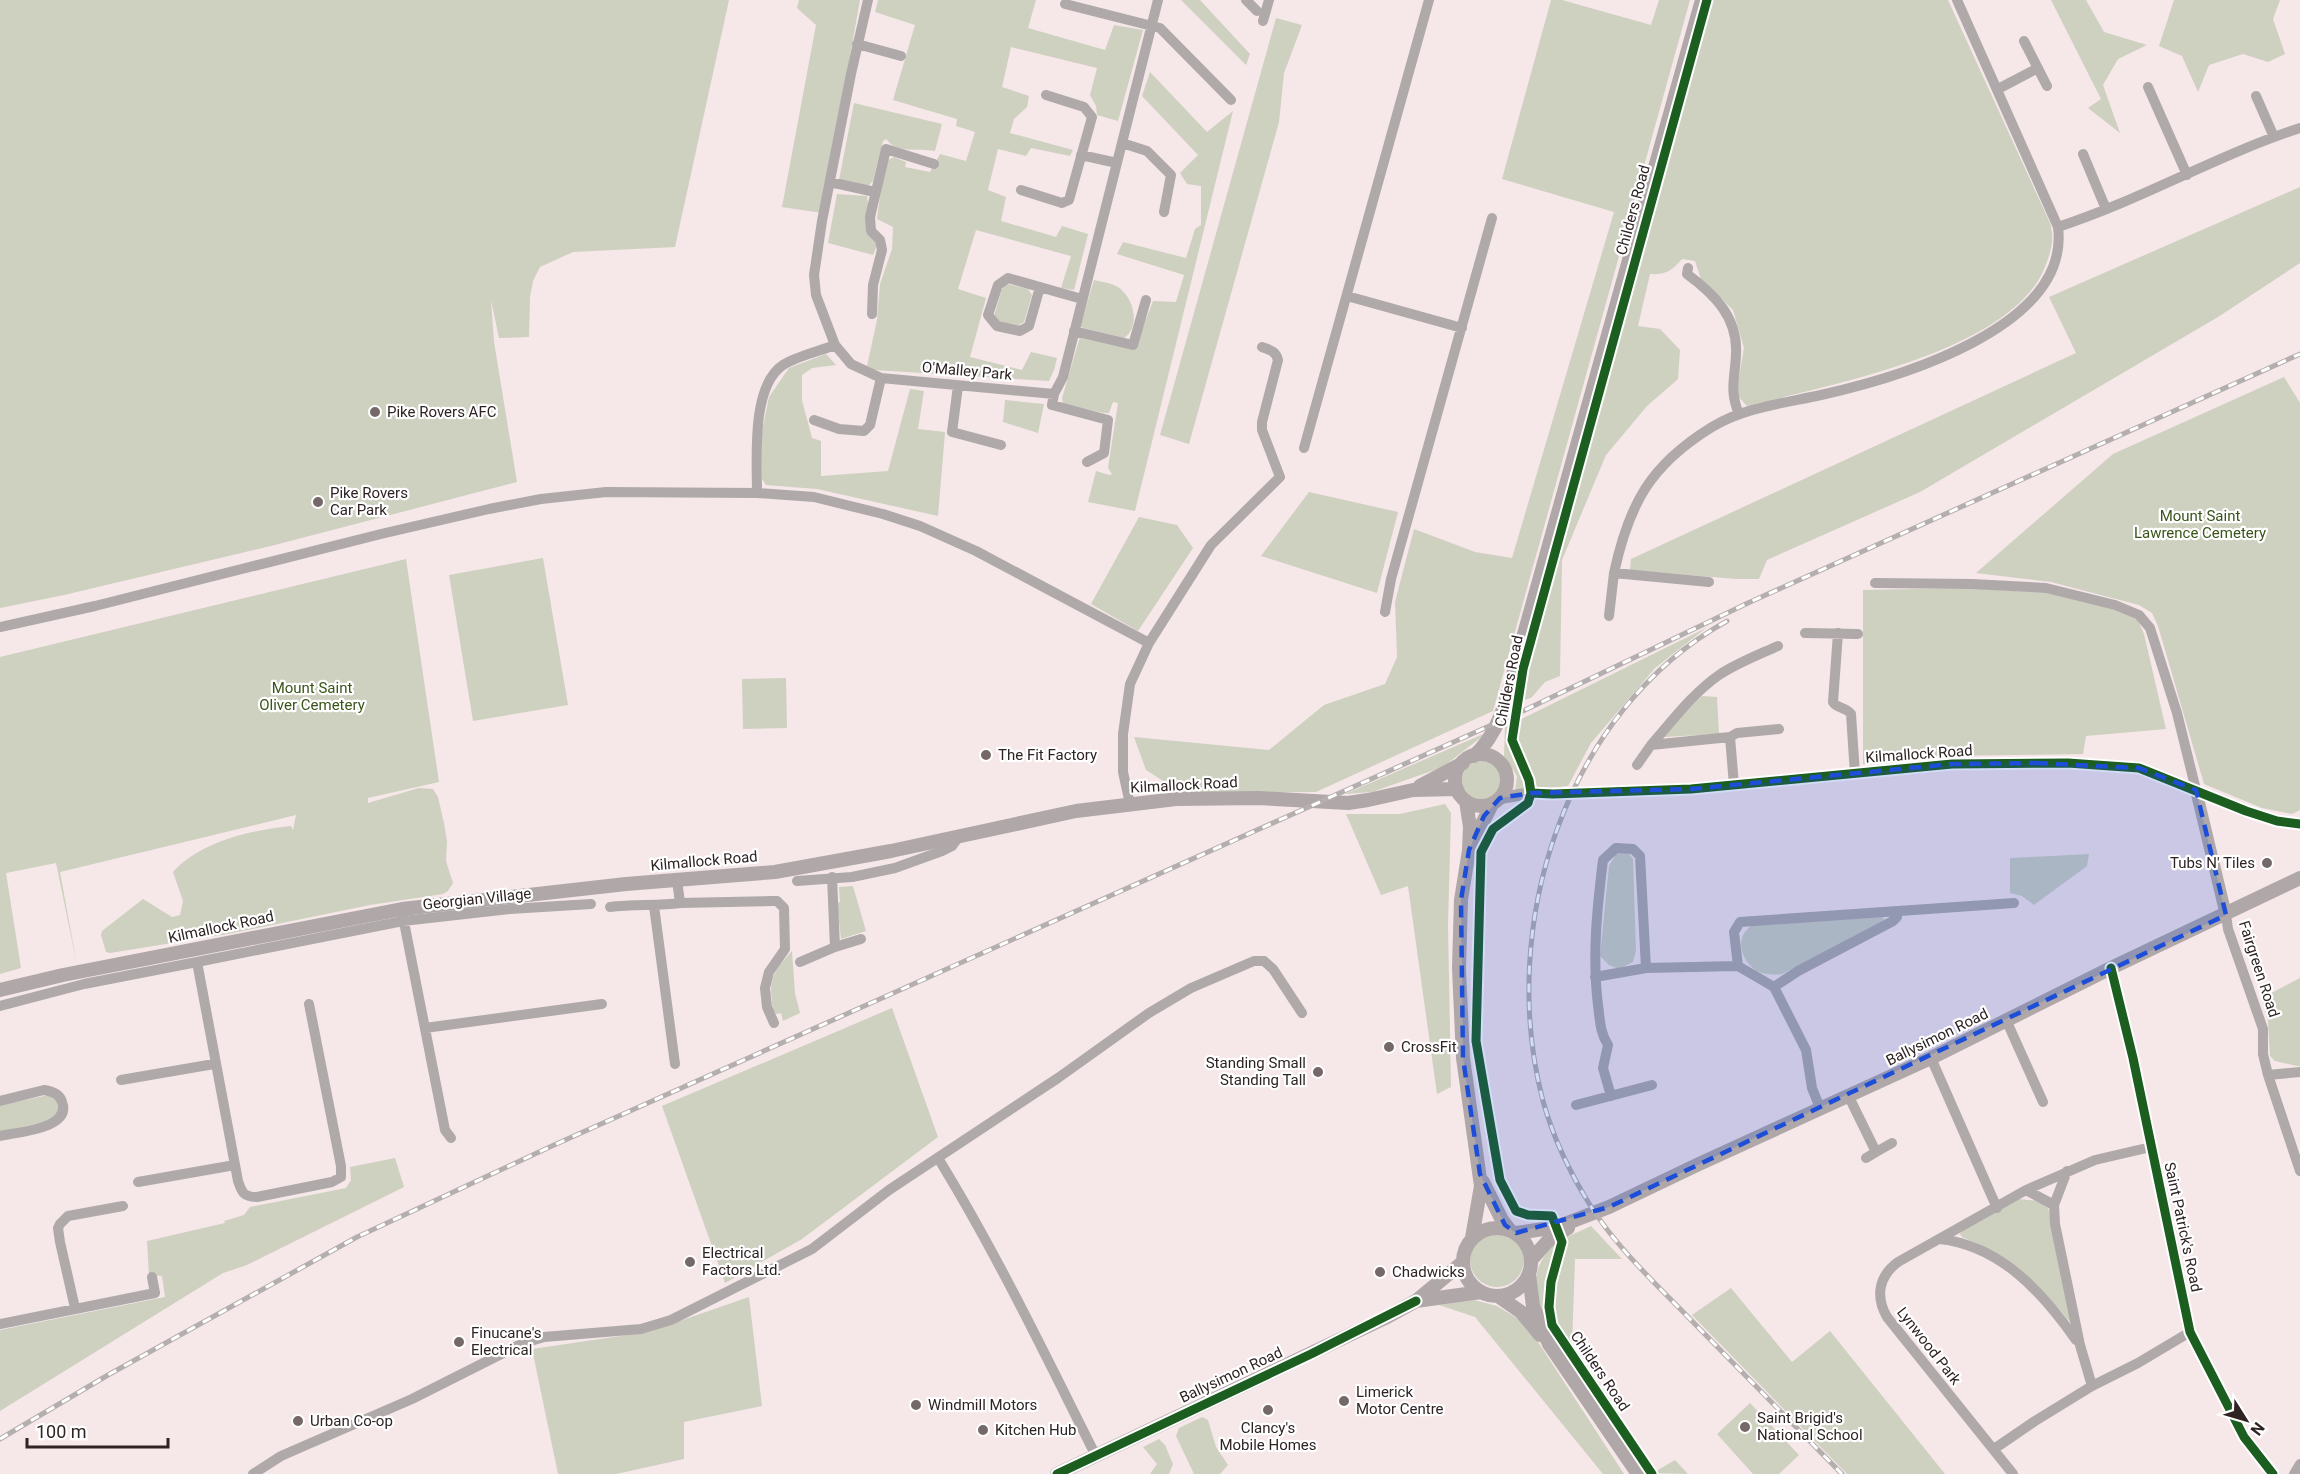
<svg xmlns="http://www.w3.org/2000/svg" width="2300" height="1474" font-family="Roboto,sans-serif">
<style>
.green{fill:#ced0c0}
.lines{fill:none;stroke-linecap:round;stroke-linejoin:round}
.minor{stroke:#afa9a9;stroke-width:10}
.tertiary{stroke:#afa9a9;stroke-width:12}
.secondary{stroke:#b0a7a8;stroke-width:14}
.rail-casing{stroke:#b5aeae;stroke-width:5}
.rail{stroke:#fff;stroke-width:3;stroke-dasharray:9;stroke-linecap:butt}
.cycleway-casing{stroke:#fff;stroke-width:13}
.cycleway{stroke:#1b5e20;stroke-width:9}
.marked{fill:#1d4ed8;fill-opacity:0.2;stroke:#1d4ed8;stroke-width:4.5;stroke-dasharray:12 8;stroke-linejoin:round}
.poi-dot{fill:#756869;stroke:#fff;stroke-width:2}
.labels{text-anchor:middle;stroke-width:4.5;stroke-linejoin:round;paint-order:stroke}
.street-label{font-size:15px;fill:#2f2324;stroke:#fff}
.poi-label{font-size:15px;fill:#2f2324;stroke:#fff;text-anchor:start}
.park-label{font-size:15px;fill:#395419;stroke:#fff}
</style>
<rect width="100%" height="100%" fill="#f6e7e9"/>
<path class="green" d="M0,0H729L675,247L573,252L540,267L533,281L530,297L529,337L499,338L491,300L494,342L517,482L267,547L64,595L0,608Z
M799,0H860L822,213L782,207L816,25L797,8Z
M878,0H1036L1028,28L1105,50L1114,25L1143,30L1118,121L1097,115L1096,106L1090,95L1097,68L1011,47L1002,87L1029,96L1027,107L1014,119L1010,133L1073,150L1070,156L1031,148L1026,156L998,149L988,190L1006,197L1001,221L1056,237L1062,226L1088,234L1074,290L1061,288L1071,256L976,230L958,289L986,298L970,357L1022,370L1031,352L1057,358L1054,370L1049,381L874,370L867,366L877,320L880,284L892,249L893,227L877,219L883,174L888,160L894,157L906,162L905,167L930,172L940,154L966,161L975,132L956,126L957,119L893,100L915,25L875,12Z
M1181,0H1200L1250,54L1246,65Z
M1551,0H1562L1651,25L1659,0H1690L1493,711L1316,792L1182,793L1146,770L1134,737L1269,750L1324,705L1385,684L1397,657L1395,602L1414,529L1475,552L1512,558L1614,212L1502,179Z
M1707,0H1948L2050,223C2055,239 2051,251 2045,267C2011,352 1829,385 1747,406L1736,394L1744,348L1733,310L1701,279L1695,261L1682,259C1672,271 1665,275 1650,274L1638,326L1660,329L1680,350L1678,379L1647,406L1606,455L1562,560L1560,676L1545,682L1531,698L1520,701L1632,272Z
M2051,0H2086L2104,32L2147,45L2118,59L2103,85L2120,133L2088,108L2101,99Z
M2174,0H2280L2273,19L2285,54L2268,62L2243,54L2209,65L2198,92L2182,56L2159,46Z
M1276,18L1302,25L1284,73L1279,122L1189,444L1160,435Z
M1150,72L1207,132L1233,111L1135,511L1088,502L1096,471L1109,475L1112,474L1108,468L1118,403L1113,402L1109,413H1104L1063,404L1062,398L1080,337L1135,348L1153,301L1176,302L1184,275L1117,254L1123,242L1186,258L1195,229L1201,225V186L1187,184L1180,173L1198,155L1142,96Z
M854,103L942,124L935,151C918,148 897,154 886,139L883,141L873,181L867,187L839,180Z
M2300,187V263L2218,317L1920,492L1767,560L1759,579H1736L1630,570L1631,559L2076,353L2049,297Z
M837,194L867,196L869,209L866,233L878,243L873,255L828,243Z
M1094,280C1102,282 1111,283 1118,287C1134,298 1141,326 1124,338L1080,327Z
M1008,284L1028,289L1032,295L1024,322L1017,326L998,322L994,316L1003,286Z
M826,354L836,365L812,368L802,375V400L812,438L821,441V476L888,471L910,389L924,391L918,429L945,432L938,516L817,489L766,485L762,479L761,436L769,397L789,368Z
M2284,377L2300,403V810L2292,814L2262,808L2204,784L2158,626L2152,613L2139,605L2051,582L1976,573L2113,454Z
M1005,400L1044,404L1038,433L1003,422Z
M1309,492L1398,512L1377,593L1261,556Z
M1139,517L1177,525L1193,548L1138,631L1091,604Z
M543,558L568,705L473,721L449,575Z
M406,559L439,782L368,798V803L419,788L433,789L438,797L444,823L447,841L446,861L453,883L448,891L443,894L370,905L228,934L110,953L106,952L101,935L102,931L143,899L172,917L180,915L183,901L173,872C200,842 251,830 291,826L293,830L296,815L60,872L77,965L56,863L6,873L21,968L0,974V657Z
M1969,588L2046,593L2112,609L2138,620L2144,634L2166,729L2086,736L2083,754L1934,756L1863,764V590Z
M1706,628L1655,668L1591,743L1568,786L1515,791L1517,776L1504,756L1505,727Z
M786,678L787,728L743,729L742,679Z
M1702,696L1717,697L1719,734L1664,737L1673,724Z
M1488,732L1443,767L1372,792L1345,794Z
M1462 781a20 20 0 1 1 40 0a20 20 0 1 1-40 0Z
M1445,804L1451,813L1448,925L1451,1087L1437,1094L1408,886L1381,895L1346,814H1400Z
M1627,851L1633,859L1636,951L1633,962L1619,969L1609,965L1600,956L1609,866L1616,854Z
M2089,854L2087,866L2034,905L2022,896L2010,893V858Z
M853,886L866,931L841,939L837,903L840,902L839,887Z
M1883,917L1884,920L1782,974C1773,975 1765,975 1757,971C1741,961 1734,938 1751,926Z
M792,951L795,993L800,1013L783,1021L781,1013L776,1014C772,1009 772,1006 772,1000C768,977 777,968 792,951Z
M2300,978V1066H2297L2275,1061L2270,1056L2268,1021L2262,998Z
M892,1008L938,1137L802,1239L725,1283L662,1106Z
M49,1095L56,1099L59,1110L53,1120L0,1132V1105Z
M395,1158L404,1187L247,1265L223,1273L0,1411V1330L165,1297L162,1276L149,1275L147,1241L225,1223L224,1221L244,1215L250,1207L346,1188L351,1180L350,1167Z
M2018,1199L2040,1201L2048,1207L2071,1318L2070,1322C2034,1280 2014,1259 1962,1237L1960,1234L1961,1231Z
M1591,1226L1622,1259H1575L1572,1346L1638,1443L1627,1448C1611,1425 1596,1402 1580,1379C1557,1345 1514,1293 1548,1251C1558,1239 1577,1233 1591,1226Z
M1470 1260a27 27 0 1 1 54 0a27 27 0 1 1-54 0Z
M1731,1288L1792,1362L1830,1331L1945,1474H1847L1692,1315Z
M749,1297L762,1406L684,1422V1459L616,1474H558L532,1349L648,1332Z
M1474,1300L1497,1306L1520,1320L1538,1342L1624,1474H1603L1475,1317L1439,1305Z
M1750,1403L1799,1455L1779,1474H1753L1717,1434Z
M1202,1417L1208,1420L1216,1447L1228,1465L1220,1474H1194L1176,1436L1179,1428Z
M1159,1439L1165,1445L1173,1464L1169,1474H1150L1157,1464L1143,1447Z
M1675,1460L1688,1474L1653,1473Z"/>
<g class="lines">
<path class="minor" d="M868,0L851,74L822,221L814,275L816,295L835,345L851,364L881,378L1054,394L1063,377L1158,0
M1246,0L1257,11
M1065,4L1160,28L1231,100
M1263,21L1269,0
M2024,41L2047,86
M857,44L901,56
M2148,87L2187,175
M1998,89L2038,68
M2256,96L2274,137
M1122,143L1147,151L1171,175L1164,212
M2083,154L2106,209
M1081,155L1117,163
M830,182L875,192
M1021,190L1062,203L1069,200L1092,117L1084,107L1046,95
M2058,227C2141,200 2217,155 2300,128
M1688,268L1687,274C1714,294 1738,317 1736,354C1735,379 1729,390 1739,414
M1040,287L1029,326L1020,331L997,326L988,315L998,285L1008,278L1082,299
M1347,296L1462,328
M872,314L873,285L882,250L880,240L871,231L870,217L886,149L934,164
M1074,331L1133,345L1146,300
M958,386L952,432L1001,445
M1054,394L1052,405L1108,420L1104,453L1087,462
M814,420L839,429L864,431L870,425L881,378
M1304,448L1429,0
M757,493C757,459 751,386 783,365C797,356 820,351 835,345
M1709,582L1614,573C1629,504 1650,465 1712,427C1745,407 1785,403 1821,395C1897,378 2071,328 2058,227L1957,0
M1875,583L1972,584L2046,588L2115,605L2139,615L2150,628L2177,713L2196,790
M1385,612L1391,579L1492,218
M1609,616L1614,573
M0,627L95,606L381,534L489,509L541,499L606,492L757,493L814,497L883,514L920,526L976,551L1149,643
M1805,633L1858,634
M1838,633L1833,702C1836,708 1846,707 1851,714L1855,774
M1730,737L1734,785
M1651,745C1672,721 1693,693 1719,675C1737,663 1758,655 1778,646
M1637,765L1651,745L1730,737L1737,733L1779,729
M1130,804L1123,772V734L1130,684L1149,643L1211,545L1280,477L1262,430V422L1278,360C1276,351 1270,350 1262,347
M832,877L835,947
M677,880L680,903L773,901H777L784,908L785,949L769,972L765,988L767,1007L774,1023
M797,881L852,877L895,868L942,851L952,846L960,835
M654,906L675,1064
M610,907C634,904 657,906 680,903
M2226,915L2228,929L2263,1029V1054L2268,1075L2300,1171
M403,917L445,1130L451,1138
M800,962L835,947L861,939
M1738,966L1734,932L1740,922L2014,903
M2111,968L2133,1058L2190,1332L2244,1437L2273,1474
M1595,977L1646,968L1738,966L1774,987L1806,1050L1812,1088L1820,1108
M1774,987L1798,971L1893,921L1897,917L1898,911
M309,1004L341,1166V1177L332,1182L257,1197C244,1197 242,1193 238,1181L197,962L403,921L510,909L591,904
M0,1006L84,984L197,962
M2007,1022L2043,1102
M425,1028L602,1004
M1931,1058L1997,1208
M2268,1075L2300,1072
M121,1080L214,1064
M1611,1096L1603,1068L1608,1045C1600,1033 1600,1020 1598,1005C1592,956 1597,909 1603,860L1616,848L1633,849L1640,856L1646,968
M1849,1097L1876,1152L1866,1158
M0,1101L44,1090C51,1091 60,1094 62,1102C72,1129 17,1132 0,1136
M1576,1105L1652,1085
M2151,1147L2095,1160L2026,1190L2054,1205L2055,1224L2080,1345L2092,1386L2138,1363L2190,1332
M1876,1152L1892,1143
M938,1158C997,1254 1045,1355 1096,1456
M138,1182L235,1165
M2054,1205L2067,1171
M1940,1239C2001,1246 2042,1292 2076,1340
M75,1308L60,1242L58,1228L60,1224L68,1216L123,1206
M0,1324L155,1293L152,1277
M1994,1449L2035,1421L2092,1386
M253,1474L281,1456L412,1399L521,1344L544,1337L641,1329L671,1320L812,1249L889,1190L1058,1078L1149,1013L1191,988L1254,961H1264L1273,969L1302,1013
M2013,1474L1887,1317C1875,1296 1879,1276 1898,1262L2026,1190
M2294,1474L2300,1464"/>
<path class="tertiary" d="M2196,790L2226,915
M1500,798L1531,793L1553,794L1691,789L1952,764L2068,763L2139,768L2246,811L2277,821L2300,824"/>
<path class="secondary" d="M1455 780a26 26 0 1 1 52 0a26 26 0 1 1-52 0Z
M1474,756C1503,730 1509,687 1519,652L1702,0
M1420,786L1463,763
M1466,801L1470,827L1469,850L1461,900L1459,968L1463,1058L1481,1186L1472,1238
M1473,842L1492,804
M0,990L63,975L402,909L626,884L775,872L891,851L1076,811L1176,799L1259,798L1348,803L1368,800L1413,790L1457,789
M1483,1182L1502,1220L1509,1229
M1463 1262a34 34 0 1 1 68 0a34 34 0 1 1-68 0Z
M1516,1233L1557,1227L1609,1207L1699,1164L1931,1058L2111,968L2300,878
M1531,1260L1547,1242L1568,1228
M1529,1275L1533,1306L1549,1344L1638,1474
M1498,1296L1521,1312L1540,1335
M1416,1301L1481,1292
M1057,1474L1385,1318L1416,1301L1463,1262"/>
<defs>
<path id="rail" d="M1727,621C1565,711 1497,927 1543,1101C1553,1137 1570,1173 1590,1205C1617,1248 1654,1282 1689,1318C1740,1370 1791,1422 1842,1474
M0,1439L108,1375L357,1237L554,1145L1525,710L1748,603L2300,354"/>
</defs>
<use href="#rail" class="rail-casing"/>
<use href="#rail" class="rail"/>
<defs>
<path id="cycleway" d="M1531,793L1553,794L1691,789L1952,764L2068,763L2139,768L2246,811L2277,821L2300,824
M2111,968L2133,1058L2190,1332L2244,1437L2273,1474
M1057,1474L1311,1354L1416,1301
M1652,1474L1552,1325L1549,1307L1551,1282L1562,1242L1552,1216L1528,1215L1516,1211L1500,1180L1476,1041L1481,852L1493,829L1528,803L1531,793L1529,780L1512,740L1523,669L1707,0"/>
</defs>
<use href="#cycleway" class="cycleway-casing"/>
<use href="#cycleway" class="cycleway"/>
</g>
<path class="marked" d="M2036,763L2139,768L2196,790L2226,915L1609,1207L1516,1233L1505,1225L1480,1174L1463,1058L1461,900L1469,850L1484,816L1500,798L1531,793L1691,789L1952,764Z"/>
<g class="poi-dot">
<circle cx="375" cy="412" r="6"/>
<circle cx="318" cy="502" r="6"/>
<circle cx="986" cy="755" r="6"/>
<circle cx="2267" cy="863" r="6"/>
<circle cx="1389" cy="1047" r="6"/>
<circle cx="1318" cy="1072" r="6"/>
<circle cx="690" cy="1262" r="6"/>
<circle cx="1380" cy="1272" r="6"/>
<circle cx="459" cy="1342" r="6"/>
<circle cx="1344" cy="1401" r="6"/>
<circle cx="916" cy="1405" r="6"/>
<circle cx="1268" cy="1410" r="6"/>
<circle cx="298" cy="1421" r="6"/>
<circle cx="1745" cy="1427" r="6"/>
<circle cx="983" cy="1430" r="6"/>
</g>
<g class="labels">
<g class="street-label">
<text transform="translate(1633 210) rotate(-75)" y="5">Childers Road</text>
<text transform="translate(967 371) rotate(5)" y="5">O'Malley Park</text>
<text transform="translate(1509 681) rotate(-79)" y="5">Childers Road</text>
<text transform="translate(1919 754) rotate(-4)" y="5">Kilmallock Road</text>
<text transform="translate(1184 785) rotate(-3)" y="5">Kilmallock Road</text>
<text transform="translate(704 861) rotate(-5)" y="5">Kilmallock Road</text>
<text transform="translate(477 899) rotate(-6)" y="5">Georgian Village</text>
<text transform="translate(221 927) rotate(-12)" y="5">Kilmallock Road</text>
<text transform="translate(2259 969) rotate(72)" y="5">Fairgreen Road</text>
<text transform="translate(1937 1037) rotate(-26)" y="5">Ballysimon Road</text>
<text transform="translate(2183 1227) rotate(78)" y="5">Saint Patrick's Road</text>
<text transform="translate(1929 1346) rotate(52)" y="5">Lynwood Park</text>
<text transform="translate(1600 1371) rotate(56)" y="5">Childers Road</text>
<text transform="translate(1231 1375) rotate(-25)" y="5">Ballysimon Road</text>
</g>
<g class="poi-label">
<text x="387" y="417">Pike Rovers AFC</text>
<text x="330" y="498">Pike Rovers<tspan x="330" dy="17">Car Park</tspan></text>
<text x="998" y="760">The Fit Factory</text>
<text x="2255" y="868" text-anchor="end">Tubs N' Tiles</text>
<text x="1401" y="1052">CrossFit</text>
<text x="1306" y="1068" text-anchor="end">Standing Small<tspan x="1306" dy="17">Standing Tall</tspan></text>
<text x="702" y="1258">Electrical<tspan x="702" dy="17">Factors Ltd.</tspan></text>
<text x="1392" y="1277">Chadwicks</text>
<text x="471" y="1338">Finucane's<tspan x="471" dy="17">Electrical</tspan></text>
<text x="1356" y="1397">Limerick<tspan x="1356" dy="17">Motor Centre</tspan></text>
<text x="928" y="1410">Windmill Motors</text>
<text x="1757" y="1423">Saint Brigid's<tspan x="1757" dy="17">National School</tspan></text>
<text x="310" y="1426">Urban Co-op</text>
<text x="1268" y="1433" text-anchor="middle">Clancy's<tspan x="1268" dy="17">Mobile Homes</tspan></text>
<text x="995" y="1435">Kitchen Hub</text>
</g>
<g class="park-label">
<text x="2200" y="521">Mount Saint<tspan x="2200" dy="17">Lawrence Cemetery</tspan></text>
<text x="312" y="693">Mount Saint<tspan x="312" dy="17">Oliver Cemetery</tspan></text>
</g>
</g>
<g transform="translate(2246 1420) rotate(127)" stroke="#ffffff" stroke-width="4.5" paint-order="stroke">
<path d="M0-4.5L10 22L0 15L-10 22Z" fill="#2f2324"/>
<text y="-9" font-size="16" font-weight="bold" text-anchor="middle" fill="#2f2324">N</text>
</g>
<path d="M27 1438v9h141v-9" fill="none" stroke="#2f2324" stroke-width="3"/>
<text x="36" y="1438" font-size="18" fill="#2f2324" stroke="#ffffff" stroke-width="4.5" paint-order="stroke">100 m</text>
</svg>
